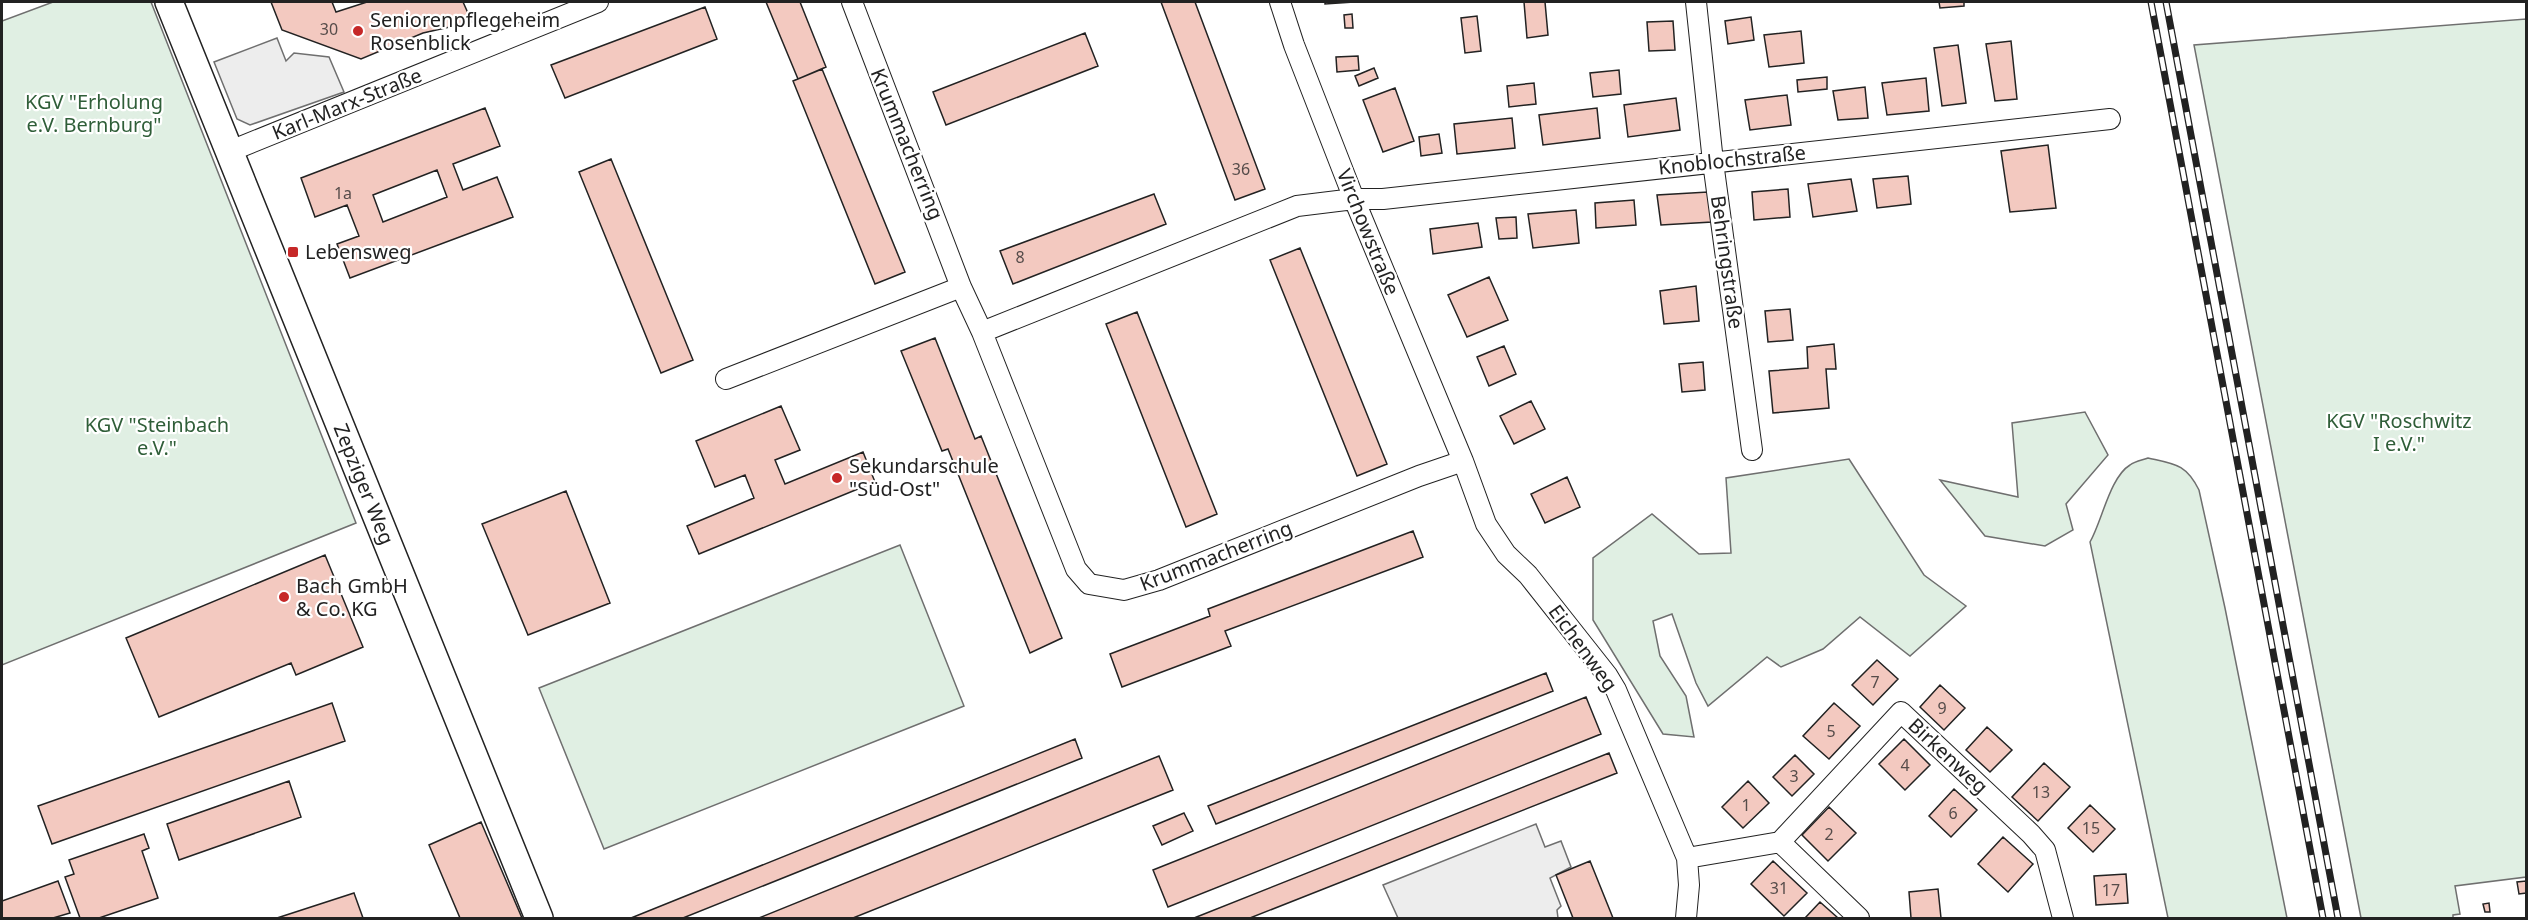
<svg xmlns="http://www.w3.org/2000/svg" width="2528" height="920" font-family="'Noto Sans',sans-serif">
<style>
.green{fill:#e0efe3;stroke:#6f6f6f;stroke-width:1.5}
.parking{fill:#ededed;stroke:#6f6f6f;stroke-width:1.5}
.building{fill:#f3c9c0;stroke:#222;stroke-width:1.5;fill-rule:evenodd}
.lines{fill:none;stroke-linecap:round;stroke-linejoin:round}
.street-casing{stroke:#222;stroke-width:22}
.secondary-casing{stroke:#222;stroke-width:30}
.street{stroke:#fff;stroke-width:20}
.secondary{stroke:#fff;stroke-width:27}
.rail-casing{stroke:#222;stroke-width:7}
.rail{stroke:#fff;stroke-width:4.5;stroke-dasharray:14;stroke-linecap:butt}
.poi-dot{fill:#c62828;stroke:#fff;stroke-width:2}
.labels{text-anchor:middle;stroke-width:4.5;stroke-linejoin:round;paint-order:stroke}
.number-label{font-size:16px;fill:#564c4a}
.poi-label{font-size:20px;fill:#222;stroke:#fff;text-anchor:start}
.park-label{font-size:20px;fill:#2f5e38;stroke:#fff}
.street-label{font-size:20px;fill:#222;stroke:#fff}
</style>
<rect width="100%" height="100%" fill="#fff"/>
<path class="green" d="M53,2H151L356,523L2,665V21Z
M2526,19V877L2455,886L2460,914L2453,915V918H2361L2194,45Z
M2085,412L2108,455L2066,504L2073,530L2045,546L1985,536L1940,480L2018,497L2012,423Z
M2148,458C2175,464 2186,464 2199,490L2225,608L2287,918H2168L2090,542C2102,521 2110,477 2130,465C2135,461 2143,460 2148,458Z
M1849,459L1924,575L1966,606L1910,656L1860,617L1823,649L1781,667L1767,657L1708,706L1696,683L1672,614L1653,621L1660,656L1686,696L1694,737L1663,734L1593,620V558L1652,514L1699,554L1731,553L1726,478Z
M900,545L964,706L604,849L539,688Z"/>
<path class="parking" d="M277,38L286,61L294,53L329,57L344,92L250,125L237,119L214,62Z
M1536,824L1545,847L1561,841L1571,867L1550,878L1561,906L1557,910L1558,918H1398L1383,885Z"/>
<path class="building" d="M271,2H332L336,12L367,2H463L472,22L423,33L361,59L282,30Z
M766,2H800L826,67L798,79Z
M1161,2H1195L1265,189L1235,200Z
M1325,2H1354L1325,4Z
M1524,2H1545L1548,35L1527,38Z
M1939,2H1964V6L1940,8Z
M705,7L717,39L565,98L551,65Z
M1352,14L1353,28H1345L1344,15Z
M1477,16L1481,51L1465,53L1461,18Z
M1751,17L1754,40L1728,44L1725,21Z
M1673,21L1675,50L1649,51L1647,22Z
M1801,31L1804,63L1769,67L1764,35Z
M1085,33L1098,66L946,125L933,92Z
M2011,41L2017,99L1995,101L1986,44Z
M1958,45L1966,103L1942,106L1934,48Z
M1358,56L1359,70L1337,72L1336,57Z
M1374,68L1378,78L1359,86L1355,76Z
M822,69L905,272L875,284L793,81Z
M1619,70L1621,94L1593,97L1590,73Z
M1827,77V89L1798,92L1797,80Z
M1926,78L1929,111L1887,115L1882,83Z
M1534,83L1536,104L1509,107L1507,86Z
M1865,87L1868,118L1838,120L1833,91Z
M1395,88L1414,141L1383,152L1363,100Z
M1787,95L1791,125L1750,130L1745,100Z
M1676,98L1680,130L1628,137L1624,105Z
M485,108L500,146L453,164L463,190L497,177L513,217L350,278L337,244L359,236L347,205L315,217L301,178ZM437,170L447,197L383,222L373,195Z
M1597,108L1600,138L1543,145L1539,115Z
M1512,118L1515,148L1457,154L1454,124Z
M1439,134L1442,153L1421,156L1419,137Z
M2048,145L2056,208L2010,212L2001,151Z
M611,159L693,360L661,373L579,172Z
M1908,176L1911,204L1877,208L1873,179Z
M1851,179L1857,211L1813,217L1808,184Z
M1788,189L1790,217L1754,220L1752,192Z
M1708,192L1712,222L1661,225L1657,195Z
M1154,194L1166,224L1013,284L1000,251Z
M1634,200L1636,225L1596,228L1595,203Z
M1576,210L1579,243L1533,248L1528,214Z
M1516,217L1517,238L1499,239L1496,218Z
M1478,223L1482,247L1433,254L1430,229Z
M1300,248L1387,464L1357,476L1270,260Z
M1489,277L1508,320L1467,337L1448,295Z
M1696,286L1699,321L1664,324L1660,291Z
M1790,309L1793,340L1768,342L1765,311Z
M1137,312L1217,514L1186,527L1106,324Z
M935,338L975,439L981,436L1062,638L1030,653L948,449L942,451L901,351Z
M1834,344L1836,369H1826L1829,408L1773,413L1769,371L1808,368L1807,347Z
M1504,346L1516,374L1489,386L1477,357Z
M1703,362L1705,390L1682,392L1679,364Z
M1531,401L1545,429L1514,444L1500,416Z
M781,406L800,450L775,460L785,484L863,452L875,482L699,554L687,526L754,498L745,475L715,487L696,441Z
M1567,477L1580,507L1545,523L1531,494Z
M566,491L610,603L528,635L482,524Z
M1413,531L1423,557L1225,631L1231,646L1122,687L1110,654L1210,616L1208,609Z
M325,555L363,647L296,675L291,663L159,717L126,638Z
M1877,660L1898,679L1873,705L1852,685Z
M1546,673L1553,691L1216,824L1208,806Z
M1940,685L1965,708L1944,730L1920,707Z
M1586,697L1601,734L1168,907L1153,870Z
M332,703L345,741L52,844L38,806Z
M1834,703L1860,726L1829,759L1803,736Z
M1987,727L2012,750L1990,772L1966,750Z
M1075,739L1082,758L683,918H631Z
M1904,739L1930,765L1905,790L1879,764Z
M1609,753L1617,773L1250,918H1194Z
M1795,755L1814,774L1792,796L1773,777Z
M1159,756L1173,790L853,918H759Z
M2044,763L2070,787L2038,821L2012,797Z
M289,781L301,817L179,860L167,824Z
M1748,781L1769,803L1743,828L1722,807Z
M1954,789L1977,810L1951,837L1929,816Z
M2090,805L2115,829L2093,852L2068,828Z
M1829,807L1856,833L1828,861L1802,835Z
M1184,813L1193,831L1162,845L1153,826Z
M481,822L522,918H460L429,845Z
M144,834L149,848L142,851L158,898L99,918H80L65,877L74,874L69,860Z
M2003,837L2033,864L2008,892L1978,864Z
M1590,861L1613,918H1573L1556,875Z
M1773,861L1807,893L1784,916L1751,884Z
M2126,874L2128,903L2096,905L2094,876Z
M58,881L70,913L53,918H2V901Z
M2526,881V893L2519,894L2517,882Z
M1938,889L1941,918H1911L1909,892Z
M354,893L363,918H277Z
M1820,902L1838,918H1805Z
M2489,903L2490,912H2485L2483,904Z"/>
<g class="lines">
<defs>
<path id="street" d="M852,2L961,287L982,332L1076,569L1089,584L1124,590L1159,580L1419,476L1463,461
M1280,2L1294,45L1354,199L1463,461L1486,524L1506,554L1528,575L1607,675L1616,690L1687,858L1689,885L1686,918
M1696,2L1713,162L1752,450
M228,152L598,2
M982,332L1297,206L1354,199H1383L2110,119
M726,379L961,287
M1780,842L1859,918
M1687,858L1780,842L1901,712L2031,834L2045,850L2063,918"/>
<g id="secondary">
<path id="s1" d="M169,2L539,918"/>
</g>
</defs>
<use href="#street" class="street-casing"/>
<use href="#secondary" class="secondary-casing"/>
<use href="#street" class="street"/>
<use href="#secondary" class="secondary"/>
<defs>
<path id="rail" d="M2151,2L2323,918
M2166,2L2338,918"/>
</defs>
<use href="#rail" class="rail-casing"/>
<use href="#rail" class="rail"/>
</g>
<g class="poi-dot">
<circle cx="358" cy="31" r="6"/>
<rect x="287" y="246" width="12" height="12" rx="3"/>
<circle cx="837" cy="478" r="6"/>
<circle cx="284" cy="597" r="6"/>
</g>
<g class="labels">
<g class="number-label">
<text x="329" y="35">30</text>
<text x="1241" y="175">36</text>
<text x="343" y="199">1a</text>
<text x="1020" y="263">8</text>
<text x="1875" y="688">7</text>
<text x="1942" y="714">9</text>
<text x="1831" y="737">5</text>
<text x="1905" y="771">4</text>
<text x="1794" y="782">3</text>
<text x="2041" y="798">13</text>
<text x="1746" y="811">1</text>
<text x="1953" y="819">6</text>
<text x="2091" y="834">15</text>
<text x="1829" y="840">2</text>
<text x="1779" y="894">31</text>
<text x="2111" y="896">17</text>
</g>
<g class="poi-label">
<text x="370" y="27">Seniorenpflegeheim<tspan x="370" dy="23">Rosenblick</tspan></text>
<text x="305" y="259">Lebensweg</text>
<text x="849" y="473">Sekundarschule<tspan x="849" dy="23">"Süd-Ost"</tspan></text>
<text x="296" y="593">Bach GmbH<tspan x="296" dy="23">&amp; Co. KG</tspan></text>
</g>
<g class="park-label">
<text x="94" y="109">KGV "Erholung<tspan x="94" dy="23">e.V. Bernburg"</tspan></text>
<text x="2399" y="428">KGV "Roschwitz<tspan x="2399" dy="23">I e.V."</tspan></text>
<text x="157" y="432">KGV "Steinbach<tspan x="157" dy="23">e.V."</tspan></text>
</g>
<g class="street-label">
<text transform="translate(347 104) rotate(-22)" y="7">Karl-Marx-Straße</text>
<text transform="translate(907 144) rotate(68)" y="7">Krummacherring</text>
<text transform="translate(1732 160) rotate(-6)" y="7">Knoblochstraße</text>
<text transform="translate(1368 232) rotate(68)" y="7">Virchowstraße</text>
<text transform="translate(1727 262) rotate(82)" y="7">Behringstraße</text>
<text dy="7" stroke="none"><textPath href="#s1" startOffset="520">Zepziger Weg</textPath></text>
<text transform="translate(1216 556) rotate(-21)" y="7">Krummacherring</text>
<text transform="translate(1583 648) rotate(54)" y="7">Eichenweg</text>
<text transform="translate(1948 756) rotate(43)" y="7">Birkenweg</text>
</g>
</g>
<rect width="2528" height="920" fill="none" stroke="#222222" stroke-width="6"/>
</svg>
